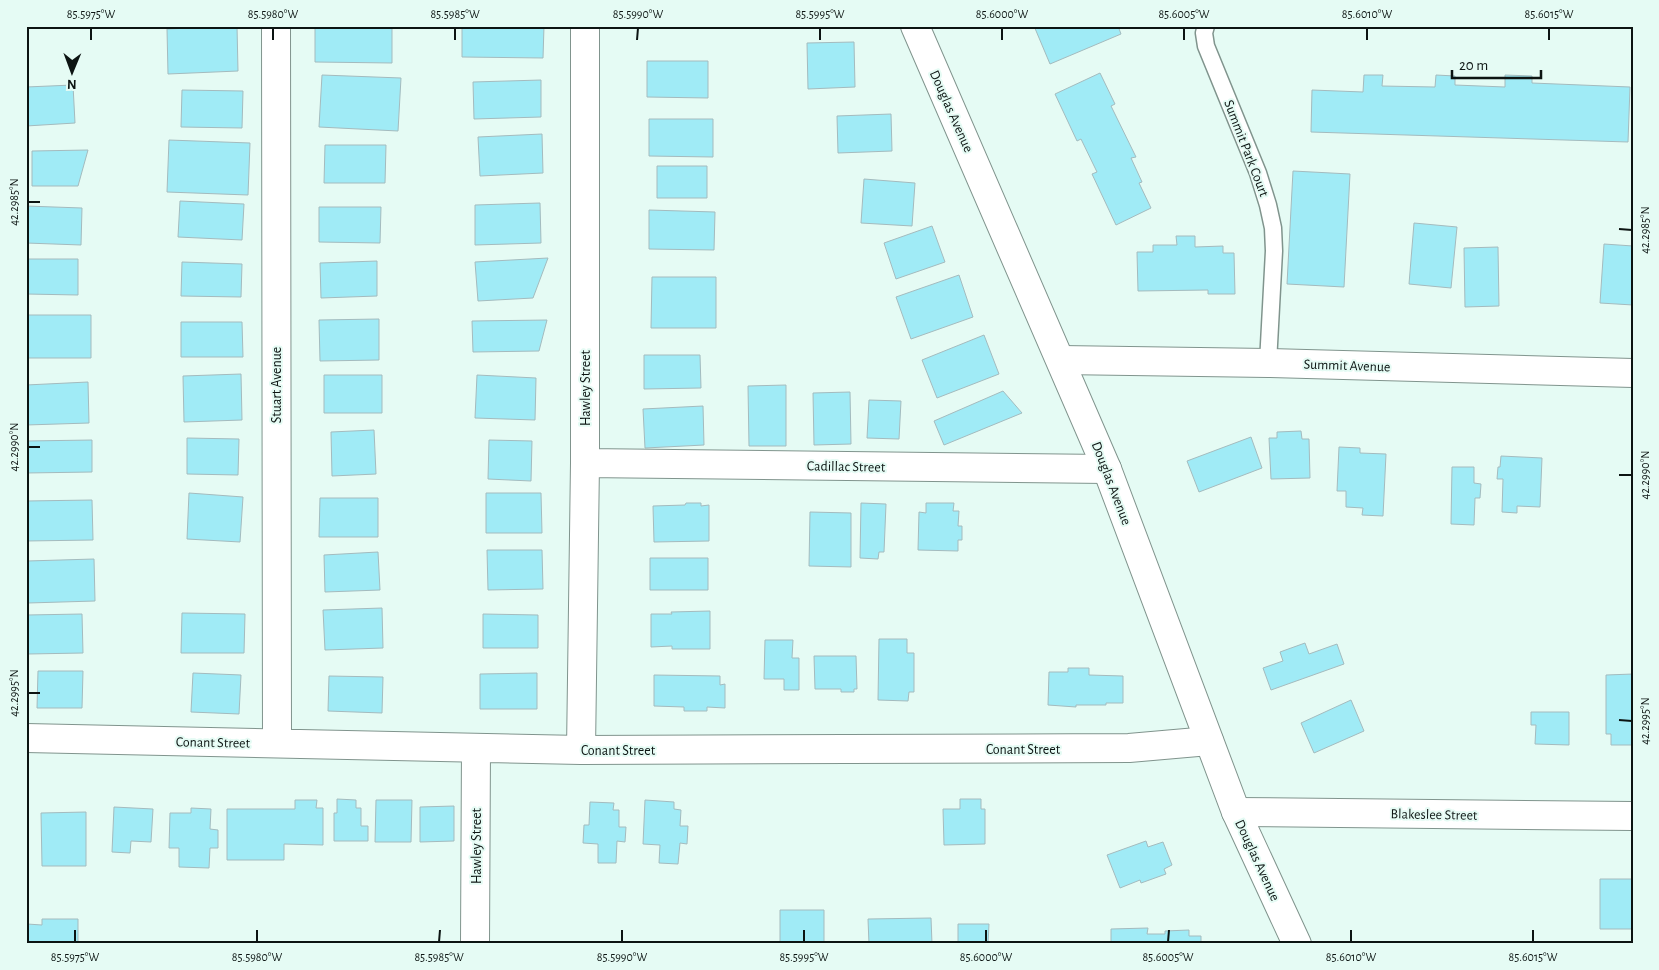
<svg xmlns="http://www.w3.org/2000/svg" width="1659" height="970" font-family="'Alegreya Sans',sans-serif">
<style>
.building{fill:#a0ebf6;stroke:#a4bbbe}
.lines{fill:none;stroke-linecap:round;stroke-linejoin:round}
.lane-casing{stroke:#80948d;stroke-width:19}
.street-casing{stroke:#80948d;stroke-width:30}
.secondary-casing{stroke:#80948d;stroke-width:30}
.lane{stroke:#fff;stroke-width:16}
.street{stroke:#fff;stroke-width:28}
.secondary{stroke:#fff;stroke-width:28}
.ticks{fill:none;stroke:#0c1412;stroke-width:2}
.labels{text-anchor:middle;stroke-width:4;stroke-linejoin:round;paint-order:stroke}
.street-label{font-size:14px;fill:#0c1412;stroke:#e5fbf4}
.neatline{fill:none;stroke:#0c1412;stroke-width:2}
.ticks-label{font-size:12px;text-anchor:middle;fill:#0c1412}
</style>
<rect width="100%" height="100%" fill="#e5fbf4"/>
<path class="building" d="M237,26L238,71L168,74L167,29Z
M315,26H392V63L315,62Z
M462,26H544L543,58L462,57Z
M1034,26H1118L1121,34L1050,64Z
M854,42L855,87L808,89L807,43Z
M647,61H708V98L647,97Z
M1100,73L1115,104L1111,106L1136,157L1131,158L1142,182L1139,183L1151,208L1116,225L1092,174L1097,172L1081,139L1077,141L1055,94Z
M322,75L401,78L398,131L319,127Z
M1364,75H1383L1382,86L1435,87L1436,75L1455,76V85L1505,87V75L1532,76V83L1630,87L1628,142L1311,132L1312,90L1363,92Z
M541,80V117L474,119L473,82Z
M73,85L75,123L26,126V87Z
M182,90L243,91L242,128L181,127Z
M891,114L892,151L838,153L837,116Z
M649,119H713V157L649,156Z
M542,134L543,173L480,176L478,137Z
M169,140L250,143L248,195L167,192Z
M325,145H386L385,183H324Z
M88,150L78,186H32V151Z
M657,166H707V198H657Z
M1293,171L1350,174L1344,287L1287,284Z
M864,179L915,183L912,226L861,223Z
M180,201L244,204L242,240L178,237Z
M540,203L541,243L475,245V205Z
M26,206L82,208L81,245L26,243Z
M319,207H381L380,243L319,242Z
M649,210L715,212L714,250L649,249Z
M1414,223L1457,227L1451,288L1409,284Z
M932,226L945,262L896,279L884,243Z
M1176,236H1195V247L1223,246V253H1234L1235,294H1208V290L1138,291L1137,252H1153V245H1177Z
M1604,244L1633,246V305L1600,303Z
M1498,247L1499,306L1465,307L1464,248Z
M548,258L533,298L478,301L475,262Z
M26,259H78V295L26,294Z
M377,261V296L321,298L320,263Z
M182,262L242,264L241,297L181,296Z
M959,275L973,317L911,339L896,297Z
M652,277H716V328H651Z
M28,315H91V358H28Z
M379,319V360L320,361L319,320Z
M547,320L539,351L473,352L472,321Z
M181,322H242L243,357H181Z
M984,335L999,374L937,398L922,360Z
M644,355H700L701,388L644,389Z
M241,374L242,420L184,422L183,376Z
M324,375H382V413H324Z
M477,375L536,378L535,420L475,418Z
M88,382L89,423L26,425V385Z
M786,385V446H749L748,386Z
M1003,391L1022,413L944,445L934,421Z
M850,392L851,444L814,445L813,393Z
M869,400L901,401L899,439L867,438Z
M703,406L704,445L645,448L643,409Z
M374,430L376,474L332,476L331,432Z
M1301,431L1302,439H1309L1310,478L1271,479L1269,438H1277V432Z
M1251,437L1262,468L1199,492L1187,461Z
M187,438L239,439L238,475L187,474Z
M92,440V472L26,473V441Z
M489,440L532,441L531,481L488,479Z
M1339,447L1360,448V453L1386,454L1383,516L1362,515L1363,508L1346,507V491H1337Z
M1501,456L1542,458L1540,507L1517,506V513L1502,512L1503,479H1497L1498,467H1500Z
M1452,467H1474V483L1481,484L1480,498H1475L1474,525L1451,524Z
M189,493L243,497L240,542L187,539Z
M486,493H541L542,533H486Z
M320,498H378V537H319Z
M92,500L93,540L26,541V501Z
M686,503H701V506L709,505V541L654,542L653,506L685,505Z
M861,503L886,504L884,552H879L878,559L860,558Z
M926,503H954L953,511H959L958,526H962V540H958V551L918,550L919,512L926,513Z
M810,512L851,513V567L809,566Z
M487,550H542L543,589L488,590Z
M378,552L380,590L325,592L324,555Z
M650,558H708V590H650Z
M94,559L95,601L28,603L27,561Z
M382,608L383,648L325,650L323,610Z
M710,611V649H672V646L651,647V614H672L671,612Z
M182,613L245,614L244,653H181Z
M82,614L83,653L28,654L27,615Z
M483,614L538,615V648H483Z
M879,639H907V653H914V692H909L908,701L878,700Z
M765,640H793L792,658H799V690H784V679H764Z
M1305,643L1309,654L1337,644L1344,664L1271,690L1263,668L1283,661L1280,652Z
M814,656H856L857,689H854V692H841V689H815Z
M1068,668H1089V675L1123,676V703H1106V705H1076V707L1048,705L1049,672H1068Z
M38,671H83L82,708H37Z
M193,673L241,675L239,714L191,712Z
M537,673V709H480V674Z
M1633,674V745H1611V734H1606V675Z
M654,675L720,676V685L725,684V708L707,707V711H684V707L654,706Z
M329,676L383,677L382,713L328,711Z
M1351,700L1364,731L1314,753L1301,723Z
M1531,712H1569V745L1535,744L1536,725H1531Z
M337,799L356,800V808H361V826H368V841H334V813H337Z
M960,799H981V809H985V844L944,845L943,809H960Z
M295,800H317L316,808H323V845L284,844V860H227V809H295Z
M376,800H412L411,842H375Z
M645,800L674,802V809L681,810L680,826H688L687,844L680,843L678,864L659,863L660,845L643,844Z
M590,802L614,803L613,810H619V827H626L625,842L617,841L616,863H598V844L583,843L584,825H589Z
M454,806V841L420,842V807Z
M114,807L153,809L151,842L131,841L130,853L112,852Z
M191,808L211,809L210,829L218,830V848H210L209,868L179,867V848H169L170,813H191Z
M86,812V866H42L41,813Z
M1146,841L1148,847L1163,842L1172,865L1164,869L1166,874L1141,883L1140,880L1120,888L1107,855Z
M1600,879H1633V929H1600Z
M780,910H824V944H780Z
M931,918L932,944H869L868,919Z
M42,919H78V944H27V924L42,925Z
M958,924H989L988,944H958Z
M1148,928L1147,934H1165V931L1189,930V936H1201V944H1111V929Z"/>
<g class="lines">
<defs>
<path id="lane" d="M1206,26L1204,33L1206,46L1258,173L1268,205L1273,228L1274,251L1268,363"/>
<path id="street" d="M276,26L277,743
M1061,360L1268,363L1633,373
M585,463L1107,469
M26,738L581,750L1129,748L1209,741
M581,750L585,463V26
M1236,812L1633,816
M475,944L476,748"/>
<path id="secondary" d="M915,26L1107,469L1236,812L1297,944"/>
</defs>
<use href="#lane" class="lane-casing"/>
<use href="#street" class="street-casing"/>
<use href="#secondary" class="secondary-casing"/>
<use href="#lane" class="lane"/>
<use href="#street" class="street"/>
<use href="#secondary" class="secondary"/>
</g>
<path class="ticks" d="M91,40V28M273,40V28M455,40V28M637,40L638,28M820,40V28M1002,40V28M1184,40V28M1367,40V28M1549,40V28M28,202H40M1619,229L1632,230M28,447H40M1619,475H1632M28,693H40M1619,720L1632,721M75,942V930M257,942V930M439,942L440,930M622,942V930M804,942V930M986,942V930M1168,942L1169,930M1351,942V930M1533,942V930"/>
<g class="labels">
<g class="street-label">
<text transform="translate(952 111) rotate(66)" y="5">Douglas Avenue</text>
<text transform="translate(1247 148) rotate(69)" y="5">Summit Park Court</text>
<text transform="translate(1347 365) rotate(2)" y="5">Summit Avenue</text>
<text transform="translate(276 385) rotate(-90)" y="5">Stuart Avenue</text>
<text transform="translate(585 388) rotate(-90)" y="5">Hawley Street</text>
<text transform="translate(846 466) rotate(1)" y="5">Cadillac Street</text>
<text transform="translate(1112 483) rotate(69)" y="5">Douglas Avenue</text>
<text transform="translate(213 742) rotate(1)" y="5">Conant Street</text>
<text x="1023" y="754">Conant Street</text>
<text x="618" y="755">Conant Street</text>
<text transform="translate(1434 814) rotate(1)" y="5">Blakeslee Street</text>
<text transform="translate(476 846) rotate(-90)" y="5">Hawley Street</text>
<text transform="translate(1258 860) rotate(65)" y="5">Douglas Avenue</text>
</g>
</g>
<rect width="1659" height="970" fill="none" stroke="#e5fbf4" stroke-width="55"/>
<g transform="translate(72 72) rotate(181)" stroke="#e5fbf4" stroke-width="4" paint-order="stroke">
<path d="M0-4L9 19L0 12L-9 19Z" fill="#0c1412"/>
<text y="-8" font-size="14" font-weight="bold" text-anchor="middle" fill="#0c1412">N</text>
</g>
<path d="M1452 70v8h89v-8" fill="none" stroke="#0c1412" stroke-width="2.5"/>
<text x="1459" y="70" font-size="15" fill="#0c1412" stroke="#e5fbf4" stroke-width="4" paint-order="stroke">20 m</text>
<rect x="28" y="28" width="1604" height="914" class="neatline"/>
<g class="ticks-label">
<text x="91" y="18">85.5975°W</text>
<text x="273" y="18">85.5980°W</text>
<text x="455" y="18">85.5985°W</text>
<text x="638" y="18">85.5990°W</text>
<text x="820" y="18">85.5995°W</text>
<text x="1002" y="18">85.6000°W</text>
<text x="1184" y="18">85.6005°W</text>
<text x="1367" y="18">85.6010°W</text>
<text x="1549" y="18">85.6015°W</text>
<text transform="translate(14 202) rotate(-90)" y="4">42.2985°N</text>
<text transform="translate(1645 230) rotate(-90)" y="4">42.2985°N</text>
<text transform="translate(14 447) rotate(-90)" y="4">42.2990°N</text>
<text transform="translate(1645 475) rotate(-90)" y="4">42.2990°N</text>
<text transform="translate(14 693) rotate(-90)" y="4">42.2995°N</text>
<text transform="translate(1645 721) rotate(-90)" y="4">42.2995°N</text>
<text x="75" y="961">85.5975°W</text>
<text x="257" y="961">85.5980°W</text>
<text x="439" y="961">85.5985°W</text>
<text x="622" y="961">85.5990°W</text>
<text x="804" y="961">85.5995°W</text>
<text x="986" y="961">85.6000°W</text>
<text x="1168" y="961">85.6005°W</text>
<text x="1351" y="961">85.6010°W</text>
<text x="1533" y="961">85.6015°W</text>
</g>
</svg>
